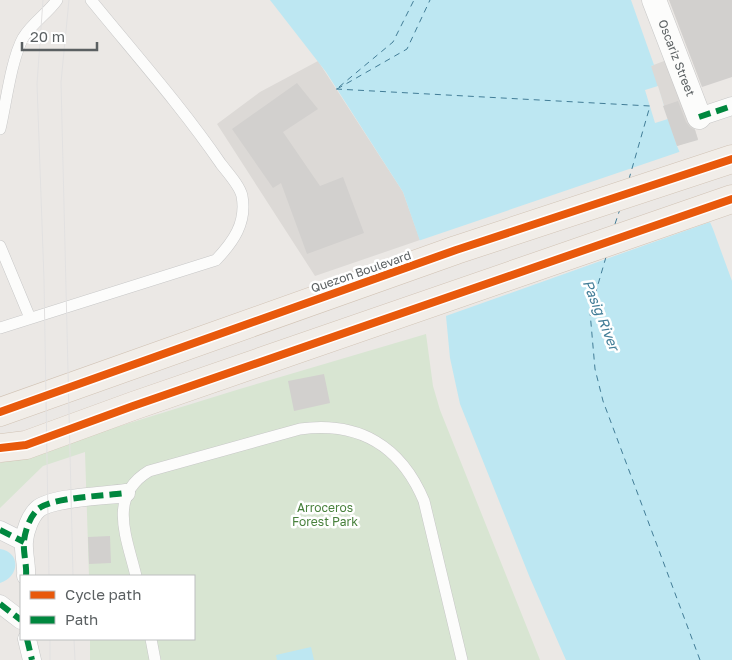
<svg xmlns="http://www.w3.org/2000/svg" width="732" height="660" font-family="'Golos Text',sans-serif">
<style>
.industrial{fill:#dcd9d6}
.green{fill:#d8e5d2}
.water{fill:#bde7f2}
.pier{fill:#ebe8e5}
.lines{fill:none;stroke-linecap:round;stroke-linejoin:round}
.ferry{stroke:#427d97;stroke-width:1;stroke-dasharray:6 5;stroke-linecap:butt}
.building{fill:#d2d0ce}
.service-casing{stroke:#c7c7c7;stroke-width:12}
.pedestrian-casing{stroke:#c7c7c7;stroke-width:19}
.minor-casing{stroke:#c7c7c7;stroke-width:25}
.primary-casing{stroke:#d1c3b5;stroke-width:29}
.service{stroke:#fcfcfb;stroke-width:11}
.pedestrian{stroke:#fcfcfb;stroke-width:18}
.minor{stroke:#fcfcfb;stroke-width:24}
.primary{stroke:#f1ede8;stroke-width:28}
.tram{stroke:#e2e1e1;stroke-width:1}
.quiet{stroke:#00873e;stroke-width:6;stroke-dasharray:12 6;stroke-linecap:butt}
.cycleway-casing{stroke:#fff;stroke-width:11}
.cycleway{stroke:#e8590c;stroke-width:8}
.labels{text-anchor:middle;stroke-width:5;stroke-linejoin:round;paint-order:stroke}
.street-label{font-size:12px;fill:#5b6062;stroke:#fff}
.park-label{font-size:12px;fill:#48803c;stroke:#fff}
.water-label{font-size:14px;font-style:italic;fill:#427d97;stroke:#fff}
</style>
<rect width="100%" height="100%" fill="#ebe8e5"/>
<path class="industrial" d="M672,58L698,139L677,146L668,120L655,123L651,66Z
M318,61L403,192L420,240L315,276L217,124L260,92Z"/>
<path class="green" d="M426,334L433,386L440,410L540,660H90V639H194V576H89L85,452L43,466L0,508V463L243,388Z"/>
<path class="water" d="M270,0H631L654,65L651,66L677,146L713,229L732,281V660H566L530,578L460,404L450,358L446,316L403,192L326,72Z
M0,549C21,552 20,577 0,583Z
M311,647L314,660H277L276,655Z"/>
<path class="pier" d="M658,86L668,119L655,123L645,90Z
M682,151L713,221L443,317L418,241Z"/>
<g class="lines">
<path class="ferry" d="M339,87L393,42L414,0
M336,89L650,106L629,179
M337,89L407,49L430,0
M615,224L620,209
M606,257L590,312L595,369L603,401L700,660"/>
</g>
<path class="building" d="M669,0H732V77L702,87Z
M297,83L318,109L283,132L320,186L343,177L364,233L307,254L281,183L273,188L232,129Z
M678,101L686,122L690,127L695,130L698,140L677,146L663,106Z
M324,374L330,403L294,411L288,381Z
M110,536L111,563L89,564L88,537Z"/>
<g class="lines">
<defs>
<path id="service" d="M0,129C6,104 11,60 23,38C32,23 47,14 57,0
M0,246L30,318
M0,328L216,260C233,242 247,223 242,196C240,186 228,173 221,164C182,107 135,54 91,0
M136,576C127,538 107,496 149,471L300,429C359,421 401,446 424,501L462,660
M151,639L155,660"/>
<path id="pedestrian" d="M699,117L732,106
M0,530L24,542
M26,576C27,565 23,553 24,541C25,531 30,516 38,509C52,497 106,496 126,493
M0,604L21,620
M27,639L32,660"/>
<g id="minor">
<path id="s1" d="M654,0L699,117"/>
</g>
<path id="primary" d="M0,412L456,250L732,159
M0,448L26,445L133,406L732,199"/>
</defs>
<use href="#service" class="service-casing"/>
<use href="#pedestrian" class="pedestrian-casing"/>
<use href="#minor" class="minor-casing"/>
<use href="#primary" class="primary-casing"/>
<use href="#service" class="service"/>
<use href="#pedestrian" class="pedestrian"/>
<use href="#minor" class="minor"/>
<use href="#primary" class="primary"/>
<path class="tram" d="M43,0L37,84L44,280L49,576
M69,0L61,82L73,576
M50,639V660
M74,639L75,660"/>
<path class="quiet" d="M699,117L732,106
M0,530L24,542
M26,576C27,565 23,553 24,541C25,531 30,516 38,509C52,497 106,496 126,493
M0,604L21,620
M27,639L32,660"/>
<defs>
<path id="cycleway" d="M0,412L456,250L732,159
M0,448L26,445L133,406L732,199"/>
</defs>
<use href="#cycleway" class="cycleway-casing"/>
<use href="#cycleway" class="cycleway"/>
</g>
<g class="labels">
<g class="street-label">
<text dy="4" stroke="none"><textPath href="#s1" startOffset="62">Oscariz Street</textPath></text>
<text transform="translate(361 272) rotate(-19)" y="4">Quezon Boulevard</text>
</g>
<g class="park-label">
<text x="325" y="512">Arroceros<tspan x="325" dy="14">Forest Park</tspan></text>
</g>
<g class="water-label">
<text transform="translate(601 315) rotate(68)" y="5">Pasig River</text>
</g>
</g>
<rect x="20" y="575" width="175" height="65" fill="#ffffff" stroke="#bdbfc0"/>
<rect x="30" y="591" width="25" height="8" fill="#e8590c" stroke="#bdbfc0"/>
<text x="65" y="600" font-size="15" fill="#5b6062">Cycle path</text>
<rect x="30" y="616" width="25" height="8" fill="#00873e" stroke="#bdbfc0"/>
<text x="65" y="625" font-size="15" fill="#5b6062">Path</text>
<path d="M22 42v8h75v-8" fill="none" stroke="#5b6062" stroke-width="2.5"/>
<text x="30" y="42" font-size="15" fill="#5b6062" stroke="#ffffff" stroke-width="4" paint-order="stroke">20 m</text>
</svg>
